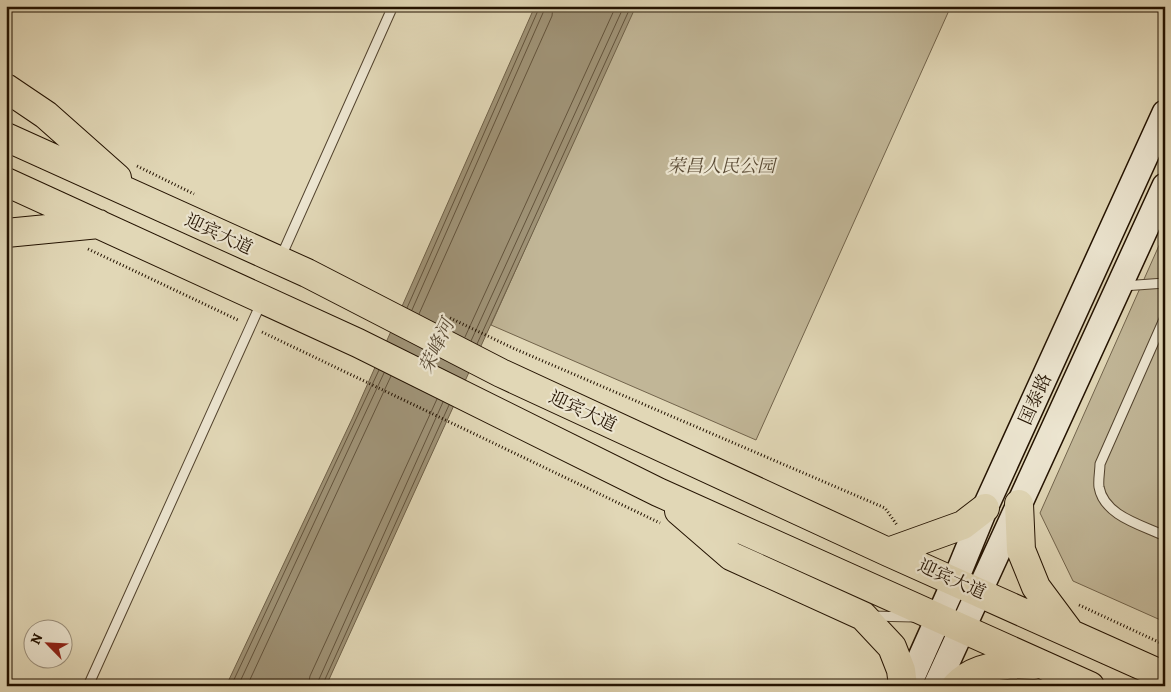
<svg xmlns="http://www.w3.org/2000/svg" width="1171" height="692" font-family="Alegreya,'Noto Serif SC',serif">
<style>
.green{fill:#c1b697;stroke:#72644c}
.water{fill:#a09478;stroke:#6e6048}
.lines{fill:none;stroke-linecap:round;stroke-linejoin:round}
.shore{stroke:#62533c;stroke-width:1}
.lane-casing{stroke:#52432e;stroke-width:11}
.secondary-casing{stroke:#231200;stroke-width:28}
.primary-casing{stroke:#231200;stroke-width:30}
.path{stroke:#231200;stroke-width:3;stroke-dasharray:1 2.5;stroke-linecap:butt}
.lane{stroke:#ece5d0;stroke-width:9}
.secondary{stroke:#ece5d0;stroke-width:25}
.primary{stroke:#e1d7b6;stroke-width:28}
.labels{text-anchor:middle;stroke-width:4.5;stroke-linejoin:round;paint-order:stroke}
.park-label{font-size:18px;font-style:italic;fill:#5a4b35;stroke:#ece5d0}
.street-label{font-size:18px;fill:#231200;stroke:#ece5d0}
.water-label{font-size:19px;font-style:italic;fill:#5b4c36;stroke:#ece5d0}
</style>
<rect width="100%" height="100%" fill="#e1d7b6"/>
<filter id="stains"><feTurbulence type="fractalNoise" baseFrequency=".004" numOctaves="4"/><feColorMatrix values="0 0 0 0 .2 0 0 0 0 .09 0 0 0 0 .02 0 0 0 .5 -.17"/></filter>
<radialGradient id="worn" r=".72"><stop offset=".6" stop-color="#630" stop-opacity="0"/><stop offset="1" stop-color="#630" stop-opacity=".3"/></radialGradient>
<path class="green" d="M634,6H951L756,440L491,325Z
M1165,232V622L1073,581L1040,513Z"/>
<path class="water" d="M535,6H636L326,686H226L353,417Z"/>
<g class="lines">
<path class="shore" d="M407,308L540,6
M412,310L546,6
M419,314L552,16L553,6
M465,337L616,6
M471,341L624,6
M477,344L631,6
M231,686L379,370
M238,686L384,373
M247,686L391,376
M308,686L310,676L437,399
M316,686L443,402
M322,686L449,405"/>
<defs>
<path id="lane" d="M280,259L393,6
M1123,286L1165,283
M1165,317L1100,464C1100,471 1098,480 1099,487C1104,516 1142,525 1165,536
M871,616L913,617
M88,686L262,301"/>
<path id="secondary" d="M908,686L955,581L985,508L1165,113
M936,686L1165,186"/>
<path id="primary" d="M6,88L46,115L117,178
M6,137L307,273L501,373L888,552L1165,676
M6,182L358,343L658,492L1090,686
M6,233L99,224
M1019,504L1021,550L1036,587L1068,630
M679,511L731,556L863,616L892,647L901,670L903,686
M888,552L963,525L985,508
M956,686C975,665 1007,663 1034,665"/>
</defs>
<use href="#lane" class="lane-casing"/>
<use href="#secondary" class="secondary-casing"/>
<use href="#primary" class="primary-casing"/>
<path class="path" d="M137,166L194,194
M88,249L238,320
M450,318L515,349L885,508L897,525
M262,332L660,523
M1079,605L1165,645"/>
<use href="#lane" class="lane"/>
<use href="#secondary" class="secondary"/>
<use href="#primary" class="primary"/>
</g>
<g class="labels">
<g class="park-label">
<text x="721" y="172">荣昌人民公园</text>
</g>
<g class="street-label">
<text transform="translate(219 234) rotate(25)" y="6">迎宾大道</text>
<text transform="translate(1035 399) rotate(-66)" y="6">国泰路</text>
<text transform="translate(583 411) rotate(25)" y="6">迎宾大道</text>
<text transform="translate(952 579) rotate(24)" y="6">迎宾大道</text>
</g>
<g class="water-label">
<text transform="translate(436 346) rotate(-65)" y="7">荣峰河</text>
</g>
</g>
<rect width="1171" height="692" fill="none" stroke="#e1d7b6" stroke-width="25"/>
<rect x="8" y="8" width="1156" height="677" fill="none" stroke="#231200" stroke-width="2.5"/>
<rect x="12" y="12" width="1146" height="667" fill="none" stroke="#231200"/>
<g transform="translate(48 644) rotate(294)"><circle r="24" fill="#ece5d0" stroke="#9c917d"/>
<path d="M0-4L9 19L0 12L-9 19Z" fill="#8f2418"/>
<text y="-8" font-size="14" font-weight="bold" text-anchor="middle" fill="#231200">N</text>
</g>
<rect width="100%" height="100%" filter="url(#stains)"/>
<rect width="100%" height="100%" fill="url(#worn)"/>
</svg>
